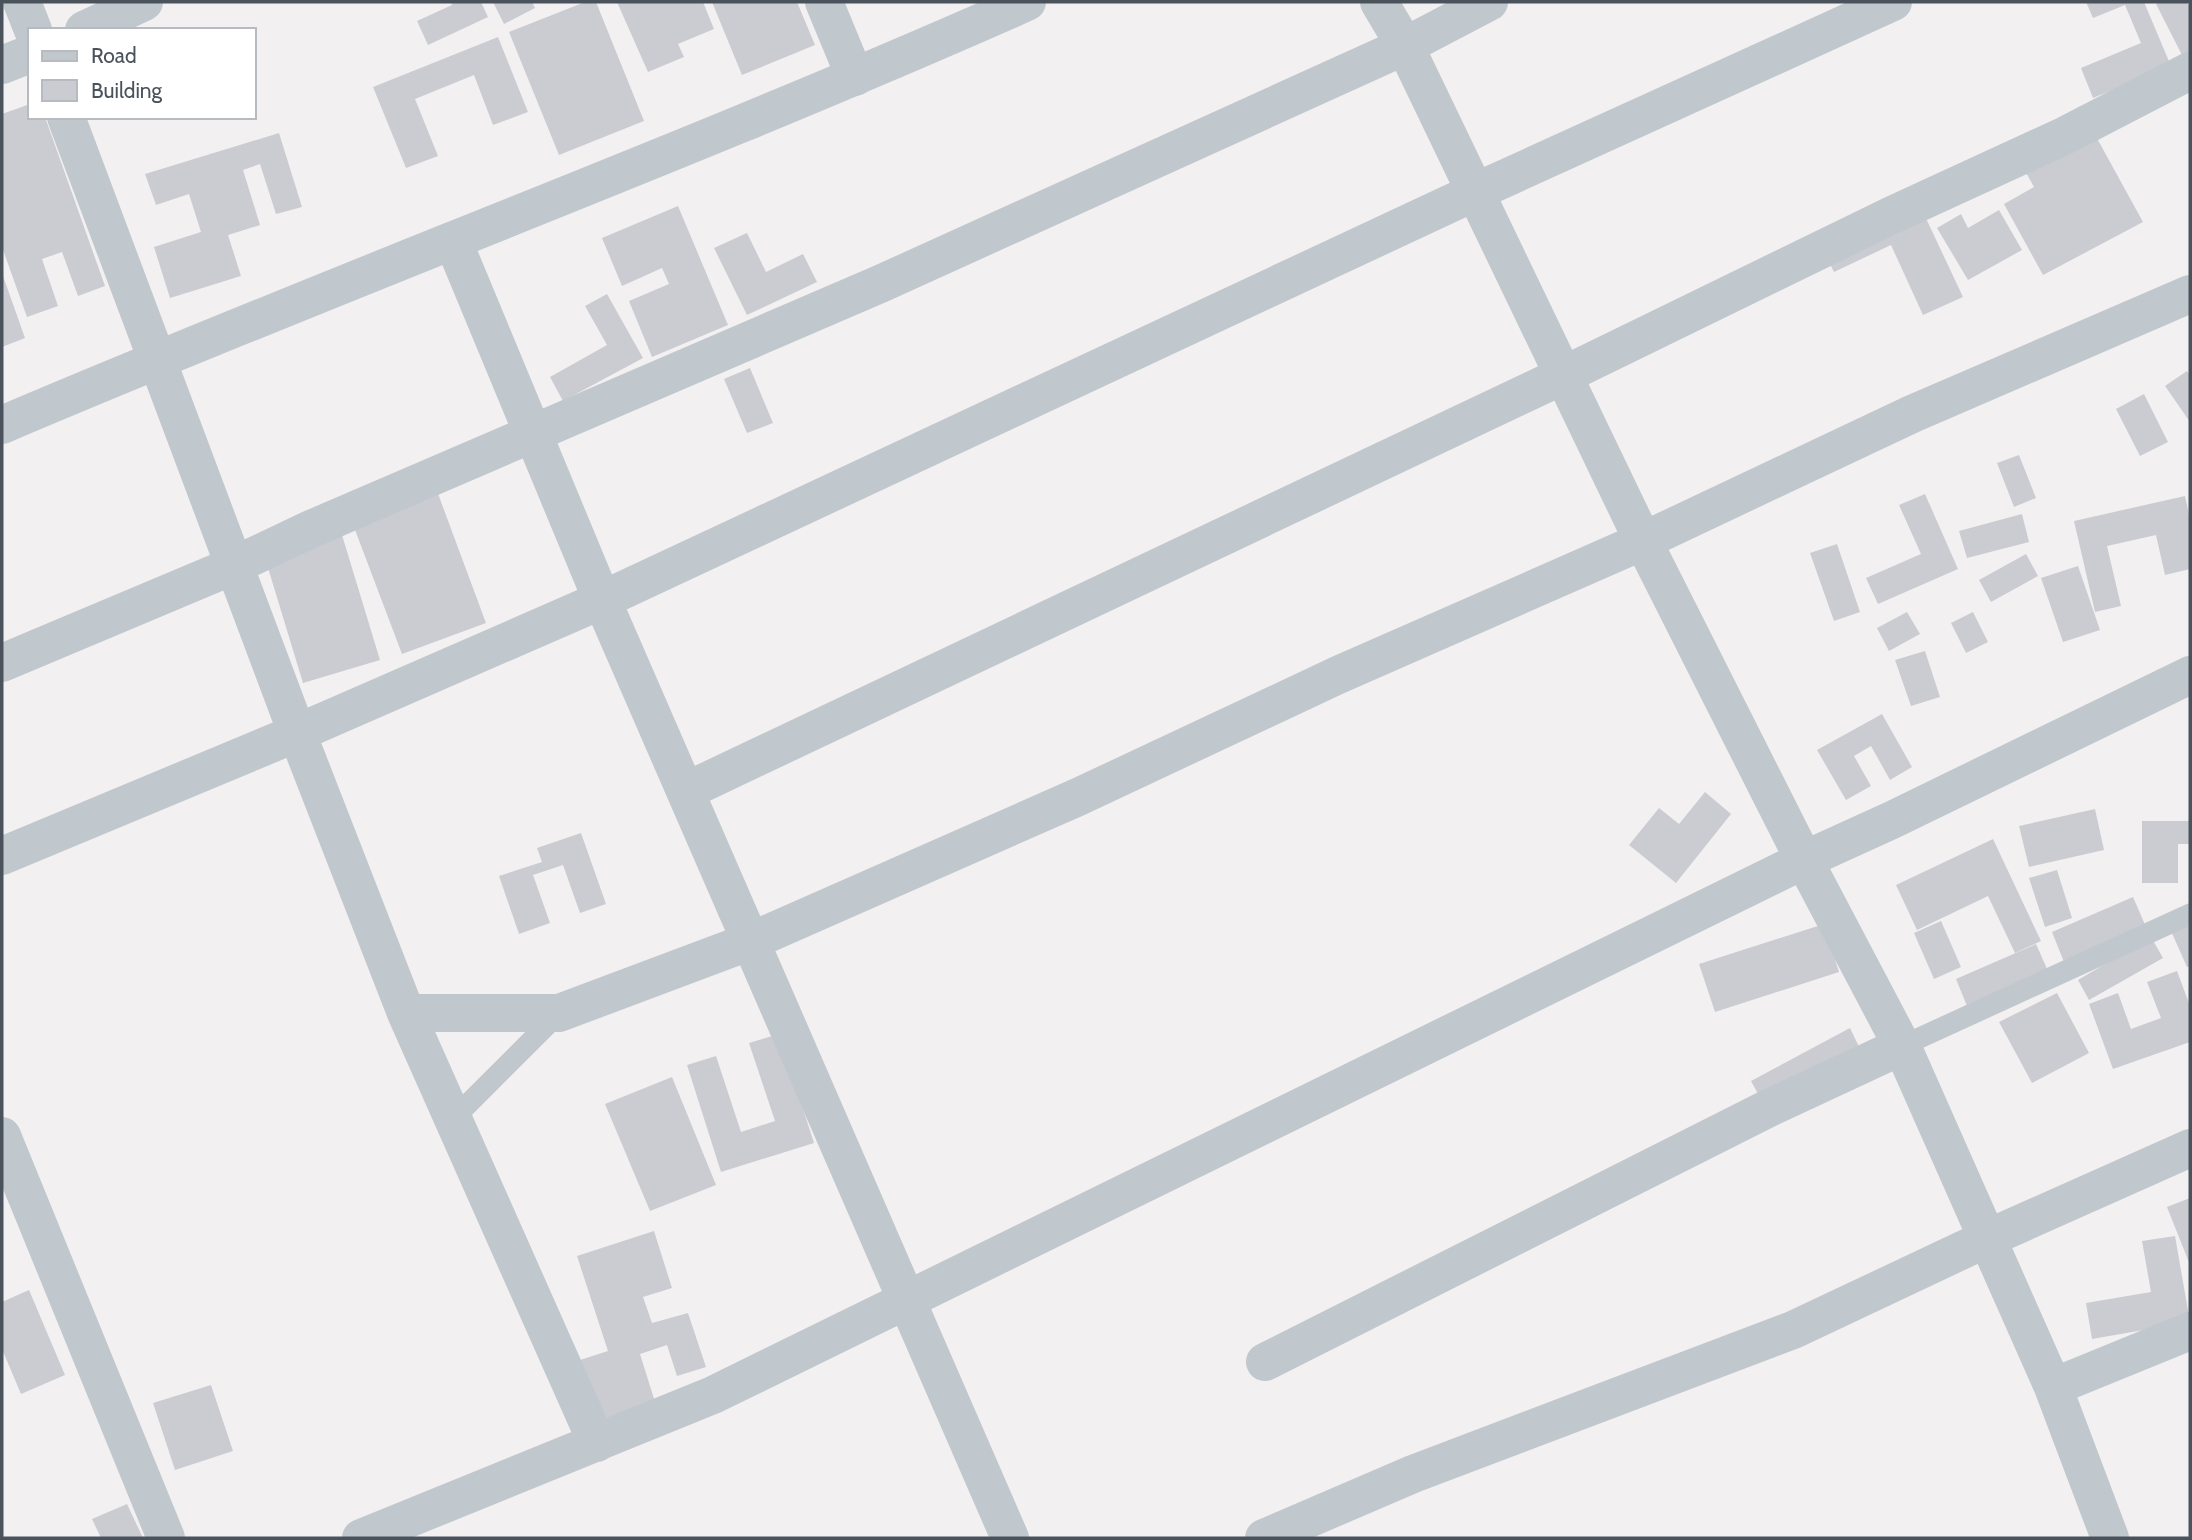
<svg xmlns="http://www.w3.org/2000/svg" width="2192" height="1540" font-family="Cabin,sans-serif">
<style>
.building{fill:#cbccd2}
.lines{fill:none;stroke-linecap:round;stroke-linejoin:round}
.service{stroke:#c0c7cd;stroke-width:21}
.minor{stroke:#c0c7cd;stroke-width:38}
.tertiary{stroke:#c0c7cd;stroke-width:38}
</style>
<rect width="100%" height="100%" fill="#f2f0f0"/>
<path class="building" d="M451,2H481L488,17L428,45L417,21L452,5Z
M493,2H532L535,8L504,24Z
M585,2H596L644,121L559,155L509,32Z
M617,2H703L714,29L678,44L684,57L648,72Z
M712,2H797L815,45L742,75Z
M2086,2H2144L2171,66L2093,98L2081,68L2141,43L2125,5L2093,18Z
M2160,2H2187L2190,8V56L2184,59L2156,4Z
M498,37L528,112L493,125L474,75L415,99L438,156L406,168L373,87Z
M30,104V117H45L105,286L78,296L62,252L42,259L58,306L27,317L2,247V114Z
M2093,131L2143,222L2043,275L2004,204L2034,187L2024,169Z
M279,133L302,207L276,214L260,164L243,170L260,225L228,235L241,276L170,298L154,247L201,232L189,194L156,205L145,174Z
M678,206L728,325L652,357L629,301L669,284L662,268L622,286L602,238Z
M1999,210L2022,250L1968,280L1937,228L1961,214L1968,228Z
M1923,212L1963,297L1923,315L1891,245L1834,272L1826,256Z
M747,233L766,272L803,254L817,282L747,315L714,248Z
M2,273L25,338L2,347Z
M607,294L643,358L563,401L550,377L607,345L585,306Z
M750,368L773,423L747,433L724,379Z
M2187,371L2190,375V422L2165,386Z
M2144,394L2168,442L2140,456L2116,409Z
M2019,455L2036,498L2014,507L1997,463Z
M437,491L486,623L402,654L352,522Z
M1925,494L1958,569L1878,604L1866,578L1921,554L1899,505Z
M2185,496L2190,519V569L2165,575L2156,535L2107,546L2121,606L2095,612L2074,521Z
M2022,514L2029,542L1967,558L1959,531Z
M342,535L380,660L303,683L265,558Z
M1837,544L1860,612L1834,621L1810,553Z
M2026,554L2038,576L1991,602L1979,580Z
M2078,566L2100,630L2063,642L2041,578Z
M1907,612L1920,634L1889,651L1877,628Z
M1973,612L1988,642L1966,653L1951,623Z
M1925,651L1940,697L1911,706L1895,660Z
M1882,714L1912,767L1890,780L1871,746L1854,756L1871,786L1846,800L1817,750Z
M1705,792L1731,814L1676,883L1629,845L1659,808L1679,824Z
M2095,809L2104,850L2029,867L2019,826Z
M2142,821H2190V844H2178V883H2142Z
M581,833L606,904L580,913L563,865L533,875L550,923L519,934L499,876L542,862L537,848Z
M1993,839L2041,941L2015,953L1988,896L1917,930L1896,885Z
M2057,870L2072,918L2045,927L2029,878Z
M2133,897L2146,927L2064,962L2052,932Z
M1941,921L1961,967L1934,979L1914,933Z
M2190,922V966L2187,967L2171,931Z
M1824,924L1839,972L1715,1012L1699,964Z
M2151,937L2163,958L2089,1000L2078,980Z
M2036,944L2048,971L1967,1006L1956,979Z
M2177,971L2190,1006V1042L2113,1069L2089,1004L2118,993L2131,1029L2161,1018L2147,982Z
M2057,993L2089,1053L2032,1083L1999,1022Z
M1850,1028L1862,1053L1764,1105L1751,1081Z
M779,1034L814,1143L721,1172L687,1065L716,1056L741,1132L775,1121L749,1043Z
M672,1077L716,1185L650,1211L605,1104Z
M2190,1198V1265L2167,1207Z
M654,1231L672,1288L643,1297L652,1323L688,1313L706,1367L677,1376L667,1345L640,1354L655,1402L600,1420L580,1360L608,1351L577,1256Z
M2175,1236L2190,1322L2092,1339L2086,1303L2151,1292L2142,1241Z
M29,1290L65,1375L21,1394L2,1349V1302Z
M211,1385L233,1451L175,1470L153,1403Z
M127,1504L143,1538H101L92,1519Z"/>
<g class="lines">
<path class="service" d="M1902,1046L2190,914
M453,1119L558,1014"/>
<path class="minor" d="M22,2L33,30
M824,2L855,77
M1379,2L1405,46L1643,541L1804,860L1902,1046L2053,1387L2110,1538
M84,30L144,2
M2,65L30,54
M66,117L297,733L406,1013L597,1443
M453,241L602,600L1010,1538
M2,663L235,565L311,529L880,284L1405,46L1489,2
M686,791L1564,375L1890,216L2066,135L2190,71
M2,856L297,733L602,600L1475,192L1893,2
M406,1013H559L751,941L1078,797L1338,675L1643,541L1912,414L2190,294
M1265,1362L1769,1108L1902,1046
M2053,1387L2190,1331
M361,1538L713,1395L1804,860L1892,820L2190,675
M1264,1538L1413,1474L1793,1330L1986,1239L2190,1148"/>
<path class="tertiary" d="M2,425C342,280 689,152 1027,2
M2,1136L166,1538"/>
</g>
<rect width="2192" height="1540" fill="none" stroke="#4a535c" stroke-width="7"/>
<rect x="28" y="28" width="228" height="91" fill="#ffffff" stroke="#b7babe" stroke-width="2"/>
<rect x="42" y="51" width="35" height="10" fill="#c0c7cd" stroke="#b7babe" stroke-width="2"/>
<text x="91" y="63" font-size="21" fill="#4a535c">Road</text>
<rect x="42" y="80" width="35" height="21" fill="#cbccd2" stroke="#b7babe" stroke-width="2"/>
<text x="91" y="98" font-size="21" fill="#4a535c">Building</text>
</svg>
